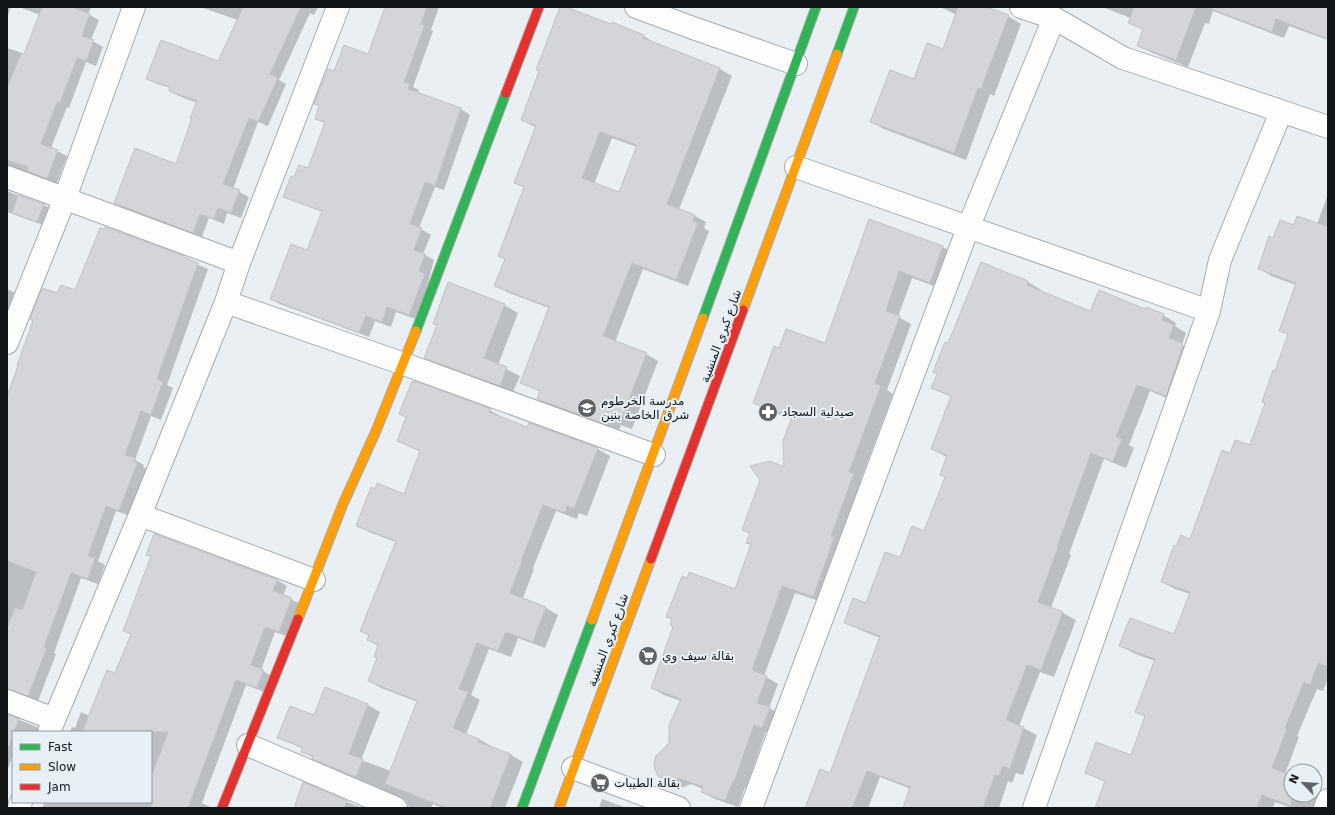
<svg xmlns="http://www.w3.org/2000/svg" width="1335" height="815" font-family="'DejaVu Sans',Cairo,sans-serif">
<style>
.shadow{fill:#0003;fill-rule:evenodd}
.building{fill:#d4d5d9;stroke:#c0c2c6;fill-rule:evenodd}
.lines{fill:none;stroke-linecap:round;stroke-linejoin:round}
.street-casing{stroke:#a7abaf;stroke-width:24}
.fast-casing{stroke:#a7abaf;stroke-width:11}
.slow-casing{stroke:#a7abaf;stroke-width:11}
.jam-casing{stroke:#a7abaf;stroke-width:11}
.street{stroke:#fcfdfd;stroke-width:22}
.fast{stroke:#30b455;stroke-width:9}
.slow{stroke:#ff9f0a;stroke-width:9}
.jam{stroke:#e5322d;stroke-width:9}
.labels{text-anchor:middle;stroke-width:4;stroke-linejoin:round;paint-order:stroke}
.street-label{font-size:12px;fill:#131618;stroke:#e7f0f7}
.poi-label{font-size:12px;fill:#131618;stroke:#e7f0f7;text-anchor:start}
</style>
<rect width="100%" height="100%" fill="#eaeff4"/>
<path class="shadow" d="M7,7H11L7,18Z
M19,7H91L88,14L99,20L91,40L103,47L96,66L86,62L69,108L67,107L51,148L67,156L57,183L21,170H14L7,175V48L25,54L40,15Z
M200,7H318L314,15L310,13L279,80L286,84L268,126L258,122L233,189L249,197L241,218L227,213L224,224L209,218L202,237L124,208L115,203L176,166L197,103L179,96L170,91L171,88L157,84L148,78L218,62L238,20Z
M387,7H439L431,30L433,31L413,87L419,90L418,94L461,109L470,115L444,190L435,187L419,228L431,235L423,254L434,260L418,320L396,312L391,327L375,321L369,337L280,304L271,299L308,252L323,212L294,201L285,196L294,179L308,169L326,124L317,119L320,107L315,104L335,72L368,55Z
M561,7L611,25L612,23L644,36L655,43V44L720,69L732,76L679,209L695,216L706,222L704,228L709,231L688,286L643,269L615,342L646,354L658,361L632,429L621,425L619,431L550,405L538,399L541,392L521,382L549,308L507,292L496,285L506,260L499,256L525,188L515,183L537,128L522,120L540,71ZM612,138L637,147L619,194L594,184Z
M940,7H986V8L1008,16L1021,24L994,96L990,94L966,160L884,129L871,122L915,81L944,50L957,15Z
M1102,7H1328V40L1289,26L1284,38L1213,11L1209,24L1205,23L1188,67L1150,52L1138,45L1144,30L1129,22L1131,18Z
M7,191L44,205L53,210L46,226L7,212Z
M1328,194V678L1323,691L1317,689L1297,736L1299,737L1285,774L1291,776V795H1315V787L1324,792L1318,808H1292L1275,802L1273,808H1096L1106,782L1086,773L1132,756L1146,717L1136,712L1155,661L1133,653L1121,646L1174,635L1190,594L1175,589L1162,582L1191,540L1230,454L1251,447L1289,335L1280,330L1296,285L1271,276L1259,268L1274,239L1295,226L1317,224Z
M870,220L943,247L955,254L942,289L912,278L898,317L911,324L887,390L893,394L861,479L866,481L825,603L795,593L764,676L778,684L769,708L782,715L775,734L766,731L746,788L745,787L738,807L715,799L702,792L703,789L691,784L684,787L678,786L659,775L670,743L681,701L664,695L652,688L674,627L673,620L668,617L735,590L752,545L747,542L750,534L743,530L785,468L793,419L766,410L754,403L779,350L826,344Z
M190,261L208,269L167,385L173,388L161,420L151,416L135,460L144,465L143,467L146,469L130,516L116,511L98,561L105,565L98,584L81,578L54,653L56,654L38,701L22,695L15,694L7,700V615L8,612L7,611V399L58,295L76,292Z
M982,263L1028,282L1040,289V291L1091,313L1146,310L1163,315L1176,323L1175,326L1186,333L1182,345L1195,352L1179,403L1150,391L1129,445L1134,448L1126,468L1104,459L1069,554L1071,555L1051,608L1063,613L1076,620L1054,677L1040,672L1019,726L1037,735L1023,775L1016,773L1012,783L1008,781L999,808H904L911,789L880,777L868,808H806L830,774L880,638L858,629L846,622L867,604L901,558L925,532L946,477L941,475L947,457L932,449L951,397L932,387Z
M7,289L23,297L17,313L7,310Z
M504,305L518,313L498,365L520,376L513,392L439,365L425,358Z
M490,410L502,417V418L528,428L598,449L610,456L587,516L579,513L577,519L556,511L533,568L534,569L523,598L546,608L558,615L545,648L518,638L511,657L489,649L471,695L480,700L466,734L479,739L491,746V748L511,755L523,762L505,808H443L433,804L431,808H409L406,800L326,765L302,751L303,749L279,737L314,717L368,705L380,712L361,760L391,771L418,702L381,688L369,681L378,658L379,646L368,640L370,636L361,631L396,542L369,532L357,525L405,496L421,452L398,441Z
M147,554L277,580L287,586L283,596L301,604L289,637L275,632L261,670L273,677L267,693L246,685L202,803L212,808H42L45,802H151V732H70L72,727L75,728L81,712L90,716L116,675L132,635L124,630L151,557Z
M7,715L37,727L46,732H13V755L7,771Z
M304,784L362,808H295Z
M602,799L627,808H599Z"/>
<path class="building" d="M42,7H72L90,14L82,36L94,40L86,61L77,58L60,103L57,102L41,144L58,150L47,179L27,171L28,167L7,160V88L21,53L24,54Z
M243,7H301L270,74L278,78L258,122L249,118L223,184L240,190L231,213L218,208L214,219L200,214L193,233L114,203L135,148L176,164L192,118H190L197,101L169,91L170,87L146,79L161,40L218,61Z
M385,7H427L421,24L425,25L404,82L410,84L408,89L461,108L435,186L425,182L410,224L422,228L414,250L425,254L419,271L425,274L409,315L387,307L382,322L366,316L359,333L270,299L291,244L307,250L322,211L283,197L291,176L294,177L299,165L308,168L325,122L315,119L319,106L314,104L328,69L334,71L344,45L368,54Z
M560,7H566L611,24L612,22L644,35L643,38L720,68L667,204L695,215L693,221L698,223L676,280L632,263L603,336L647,353L620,423L609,419L607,425L537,399L540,391L520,383L549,307L494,286L505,259L498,256L524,187L514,183L536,126L521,120L539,71L536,70ZM600,132L637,145L619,192L582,178Z
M958,7H986L1009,15L981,89L978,88L954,153L870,122L890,70L914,79L927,43L943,49Z
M1134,7H1196L1176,60L1137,46L1143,29L1128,23Z
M1212,7H1328V39L1276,19L1272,32L1211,9Z
M18,195L44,204L37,222L12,213Z
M1297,216L1328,227V667L1318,663L1310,685L1304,682L1285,728L1287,729L1272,768L1291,775V806L1262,795L1257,808H1095L1105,781L1085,773L1096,742L1131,755L1145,716L1135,712L1155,659L1119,646L1130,618L1174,634L1190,592L1161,582L1174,545L1176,546L1181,535L1190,539L1222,450L1230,453L1235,440L1250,445L1265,403L1262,402L1273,370L1275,371L1288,334L1279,331L1296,283L1258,269L1269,236L1273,238L1280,220L1294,225Z
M869,219L943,246L930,283L899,271L886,311L900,316L875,383L881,386L849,472L854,473L831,536L834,538L813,597L782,586L752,670L767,676L757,703L770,707L762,728L754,725L734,782L733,781L725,801L701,792L703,787L678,778L671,780L664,779L658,776L655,769L654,763L656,756L669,743V725L681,699L651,688L673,627L670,625L672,619L666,617L682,576L687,578L689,572L735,589L751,544L746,543L750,533L742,530L760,480L750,466L770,461L784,467L783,441L792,417L753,403L774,346L779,348L786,329L825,343Z
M105,227L184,256V257L198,263L157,379L163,382L151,415L141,411L125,455L135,458L133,461L137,463L119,511L106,506L88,556L95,558L88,579L71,573L44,647L47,648L28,696L7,689V628L15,607L22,610L36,572L7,561V396L18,366L17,365L33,321L30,319L42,288L57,293L61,285L75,290L100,228L104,229Z
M981,262L1028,281L1027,285L1090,311L1099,290L1145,309L1146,307L1164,314L1162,320L1174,325L1169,338L1182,343L1183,346L1166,396L1137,385L1116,437L1122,439L1113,462L1091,453L1057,547H1058L1038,602L1063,612L1041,670L1027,665L1006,720L1024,727L1010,769L1003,766L999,776L995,775L983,808H903L910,787L867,771L852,808H805L820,769L830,773L880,636L844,623L853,598L866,603L885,552L900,557L912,526L924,531L945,477L940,475L947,455L931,449L951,396L931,388L937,374L933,372L945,342L948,343Z
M448,282L505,304L484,358L507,367L500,386L424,358L437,325L433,324Z
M412,381L415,382V381L491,409L489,412L527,427L529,423L598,448L574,509L567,506L565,513L543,505L521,561H522L510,593L546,607L533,642L506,632L498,651L477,643L459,689L468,692L453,728L479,739L478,742L511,754L490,808H447L385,784L417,701L368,681L377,658L374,657L378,645L367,640L369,635L360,631L396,541L356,526L371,487L375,489L377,483L404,494L420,451L397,441L406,417L399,414Z
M154,534L277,580L273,591L292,598L279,632L265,627L251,665L264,670L257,688L236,680L188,808H151V777L168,732H82L107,670L115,673L131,634L123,631L151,556L146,555Z
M325,687L368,704L349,754L363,759L356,777L312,759L313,756L301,752L302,747L277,738L290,706L314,715Z
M7,714L19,719L9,746H7Z
M303,782L347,801L344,808H294Z"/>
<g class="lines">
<defs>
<path id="street" d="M636,7L693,28L796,64
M1021,7L1054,18L1123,58L1328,127
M796,167L1209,311
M7,177L239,263
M226,302L404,364L654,455
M7,343L65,198L134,7
M140,515L314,580
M7,701L54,719
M49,732L140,515L226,302L239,263L338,7
M248,745L396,808
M573,768L679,808
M19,808L21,802
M751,808L968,228L1054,18
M1034,808L1209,311L1220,260L1281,112
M1325,808L1328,800"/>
<path id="fast" d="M837,54L854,7
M703,318L816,7
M416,331L506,93
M522,808L592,620"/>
<path id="slow" d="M743,310L837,54
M298,619L343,504L376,431L416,331
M592,620L703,318
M559,808L651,559"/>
<path id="jam" d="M506,93L539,7
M651,559L743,310
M222,808L298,619"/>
</defs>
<use href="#street" class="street-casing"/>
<use href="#fast" class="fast-casing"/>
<use href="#slow" class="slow-casing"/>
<use href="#jam" class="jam-casing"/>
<use href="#street" class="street"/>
<use href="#fast" class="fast"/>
<use href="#slow" class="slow"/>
<use href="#jam" class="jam"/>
</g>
<defs>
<symbol id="school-disc" viewBox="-11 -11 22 22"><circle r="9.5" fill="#5e6265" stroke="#e7f0f7"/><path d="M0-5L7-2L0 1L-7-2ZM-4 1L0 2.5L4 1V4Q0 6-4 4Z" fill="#fff"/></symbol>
<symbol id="pharmacy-disc" viewBox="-11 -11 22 22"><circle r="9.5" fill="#5e6265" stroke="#e7f0f7"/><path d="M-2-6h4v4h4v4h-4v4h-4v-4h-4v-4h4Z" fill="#fff"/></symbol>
<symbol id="supermarket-disc" viewBox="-11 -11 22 22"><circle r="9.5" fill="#5e6265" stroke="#e7f0f7"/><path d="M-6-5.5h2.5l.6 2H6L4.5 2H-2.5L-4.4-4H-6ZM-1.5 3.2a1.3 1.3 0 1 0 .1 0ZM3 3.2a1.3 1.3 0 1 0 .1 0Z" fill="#fff"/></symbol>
</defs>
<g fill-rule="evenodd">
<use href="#school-disc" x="576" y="397" width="22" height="22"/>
<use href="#pharmacy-disc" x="757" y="401" width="22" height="22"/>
<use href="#supermarket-disc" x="637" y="645" width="22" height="22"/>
<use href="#supermarket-disc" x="589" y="772" width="22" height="22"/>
</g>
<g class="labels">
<g class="street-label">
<text transform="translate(721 336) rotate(-70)" y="4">شارع كبري المنشية</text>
<text transform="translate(608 640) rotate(-70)" y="4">شارع كبري المنشية</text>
</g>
<g class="poi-label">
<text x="601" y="405">مدرسة الخرطوم<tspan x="601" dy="14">شرق الخاصة بنين</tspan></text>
<text x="782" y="416">صيدلية السجاد</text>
<text x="662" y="660">بقالة سيف وي</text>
<text x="614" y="787">بقالة الطيبات</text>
</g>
</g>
<rect width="1335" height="815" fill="none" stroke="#131618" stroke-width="16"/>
<rect x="12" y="731" width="140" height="72" fill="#e7f0f7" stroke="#92999e"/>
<rect x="20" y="744" width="20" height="6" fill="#30b455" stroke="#92999e"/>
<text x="48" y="751" font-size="12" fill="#131618">Fast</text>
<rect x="20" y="764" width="20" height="6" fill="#ff9f0a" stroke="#92999e"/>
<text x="48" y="771" font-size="12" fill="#131618">Slow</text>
<rect x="20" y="784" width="20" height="6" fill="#e5322d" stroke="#92999e"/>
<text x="48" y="791" font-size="12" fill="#131618">Jam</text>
<g transform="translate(1303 783) rotate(295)"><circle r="19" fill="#e7f0f7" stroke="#92999e"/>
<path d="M0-3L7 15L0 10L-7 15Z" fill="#5e6265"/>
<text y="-6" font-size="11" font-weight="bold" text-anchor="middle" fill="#131618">N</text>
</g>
</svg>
